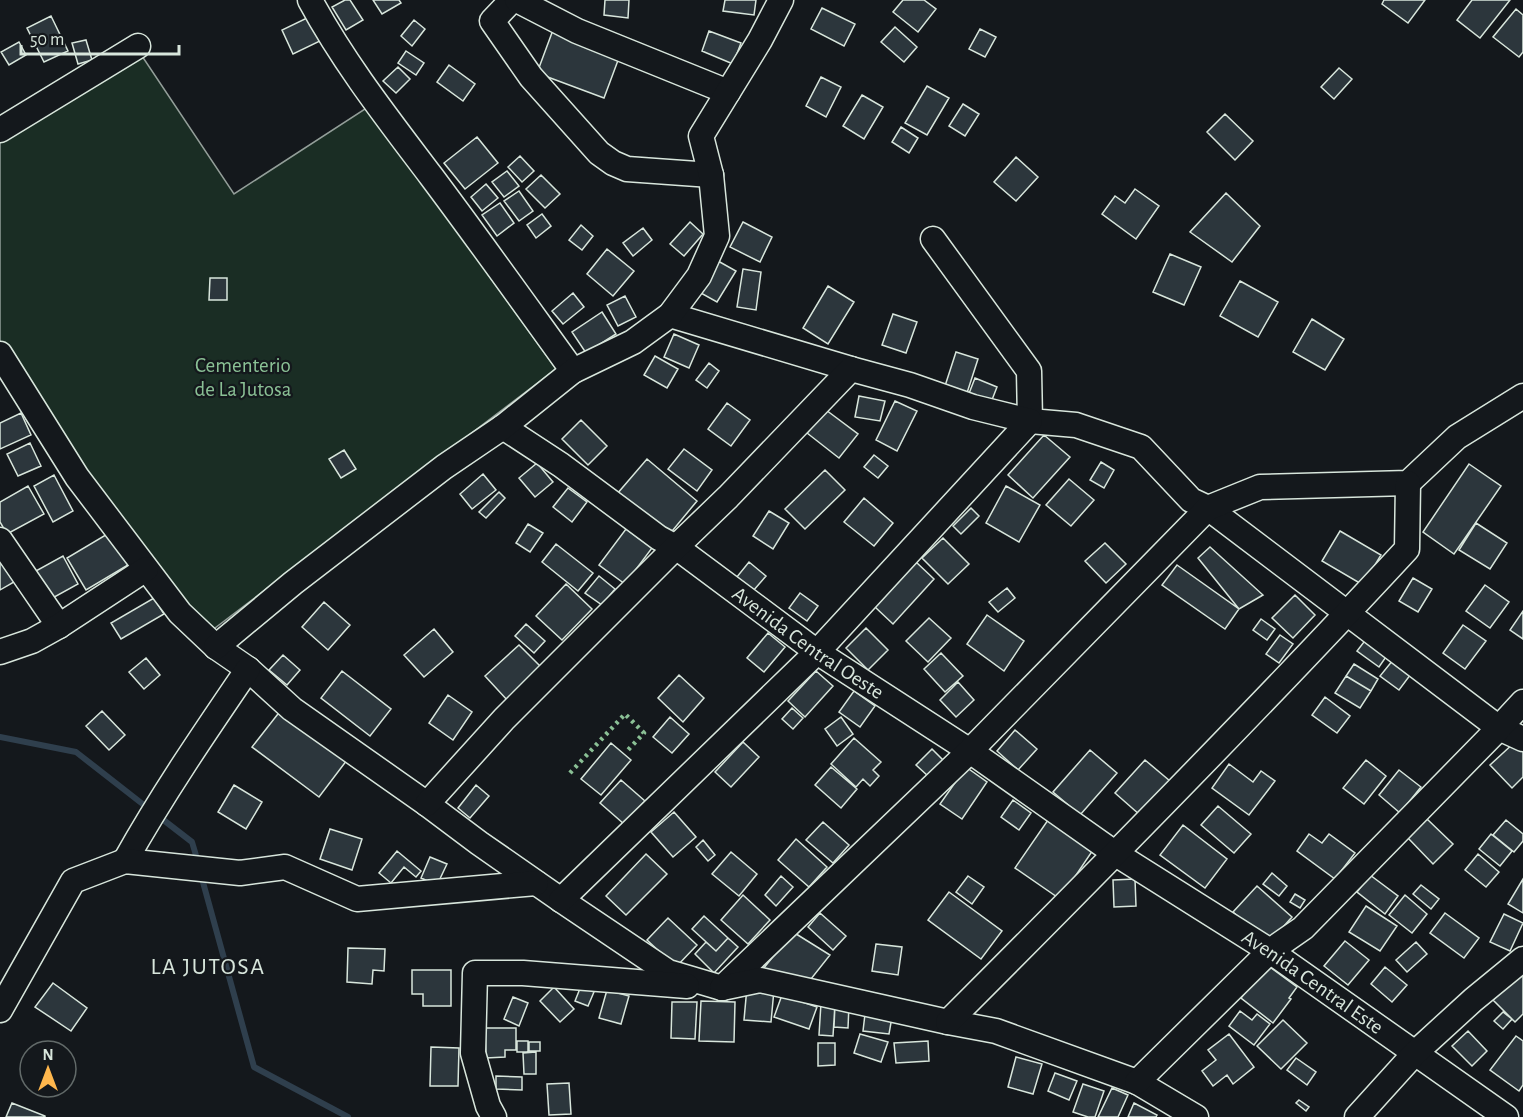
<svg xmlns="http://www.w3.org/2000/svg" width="1523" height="1117" font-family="'Alegreya Sans',sans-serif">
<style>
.green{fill:#1a2d24;stroke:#939e99;stroke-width:1.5}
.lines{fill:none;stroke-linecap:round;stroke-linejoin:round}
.stream{stroke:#2f3f4d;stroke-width:6}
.building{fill:#2c363c;stroke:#d8e6dc;stroke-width:1.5}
.minor-casing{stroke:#d8e6dc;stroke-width:27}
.minor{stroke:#14181c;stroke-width:24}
.hedge{stroke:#8ac095;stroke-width:4.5;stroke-dasharray:3 4.5;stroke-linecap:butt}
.labels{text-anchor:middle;stroke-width:4.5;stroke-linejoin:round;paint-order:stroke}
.park-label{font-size:21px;fill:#8ac095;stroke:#14181c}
.street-label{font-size:21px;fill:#d8e6dc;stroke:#14181c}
.quarter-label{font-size:24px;letter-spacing:1.5px;fill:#d8e6dc;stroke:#14181c}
</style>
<rect width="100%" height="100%" fill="#14181c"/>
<path class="green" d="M142,56L234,194L368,107L556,369L211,631L185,606L81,469L0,341V141Z"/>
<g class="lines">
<path class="stream" d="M0,737L76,752L149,809
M157,815L192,842L198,862
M201,875L254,1067L348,1117"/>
</g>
<path class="building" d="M345,0H350L363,20L346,30L332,7Z
M373,0H399L401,3L382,14Z
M605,0H629L628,18L604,15Z
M725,0H756L754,15L723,11Z
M903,0H924L936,9L918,32L893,12Z
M1384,0H1425L1408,23L1382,4Z
M1472,0H1510L1480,38L1457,20Z
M822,8L855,24L844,46L811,29Z
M1516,9L1523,15V52L1519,57L1493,37Z
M51,16L68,51L44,62L27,28Z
M309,17L320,41L293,54L282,30Z
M414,20L425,29L412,46L401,36Z
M895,27L917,47L904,62L881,42Z
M980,29L996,37L985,57L969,49Z
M553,30L620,55L604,98L537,73Z
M709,31L741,43L733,64L702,51Z
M86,40L92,60L78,64L72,43Z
M19,42L26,55L9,65L1,52Z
M406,51L424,63L416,75L398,63Z
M449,65L475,84L463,101L437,82Z
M398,67L410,79L396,93L383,81Z
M1339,68L1352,79L1334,99L1321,87Z
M821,77L841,87L826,117L806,106Z
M927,86L949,98L927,135L905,123Z
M862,95L883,107L864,139L843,126Z
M963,104L979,114L965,136L949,126Z
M1225,114L1253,141L1235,160L1207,132Z
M901,127L918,138L909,153L892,142Z
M477,137L498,163L465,189L444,163Z
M520,156L534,171L522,182L508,167Z
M1016,157L1038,177L1016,201L994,182Z
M507,171L519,186L504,197L492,182Z
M541,175L560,194L545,208L526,189Z
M486,184L498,198L482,211L471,197Z
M1135,189L1159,206L1136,239L1102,214L1115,196L1125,203Z
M519,191L533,211L519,221L504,201Z
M1226,193L1260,226L1232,262L1190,232Z
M500,203L514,223L497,236L482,215Z
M542,214L551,226L536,238L527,225Z
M690,222L703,234L684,256L670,244Z
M743,222L772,237L760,262L730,247Z
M581,225L593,236L582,250L569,240Z
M643,228L652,240L633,256L623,243Z
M607,249L634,271L613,296L587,274Z
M1170,254L1201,267L1184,305L1153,292Z
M718,261L736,271L717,302L699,292Z
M743,269L761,272L756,310L737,307Z
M210,278H227V300H209Z
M1240,281L1278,302L1258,337L1220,316Z
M828,286L854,302L828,344L803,328Z
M573,293L584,307L563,324L552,311Z
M625,296L636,317L618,326L607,305Z
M602,312L616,334L586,353L572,332Z
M893,314L917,322L906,353L882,345Z
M1312,319L1344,339L1325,370L1293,352Z
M674,334L699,345L689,368L664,357Z
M956,352L978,359L966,396L944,389Z
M655,356L678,369L667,388L644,375Z
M709,363L719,371L707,388L696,380Z
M975,378L997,387L990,405L968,396Z
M859,396L885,401L880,421L855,417Z
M895,401L917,411L897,451L876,440Z
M727,403L750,420L731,446L708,429Z
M826,410L858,434L839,458L807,433Z
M21,413L31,435L0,449V423Z
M581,420L607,446L588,465L562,439Z
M1044,435L1070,457L1033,498L1008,475Z
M30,443L41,466L18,476L7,454Z
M684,449L712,470L697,491L668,469Z
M344,450L356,469L341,478L329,459Z
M874,455L888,466L878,478L864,467Z
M647,459L697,501L668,536L617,494Z
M1101,462L1114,470L1104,488L1090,480Z
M537,463L553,482L535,497L519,478Z
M1469,464L1501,486L1454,554L1423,532Z
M825,470L845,490L805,529L785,509Z
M483,474L496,490L472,509L460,494Z
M54,475L73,511L53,522L34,486Z
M1069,479L1094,500L1071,526L1046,505Z
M28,486L44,514L7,534L0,522V502Z
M1006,486L1040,505L1019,542L986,523Z
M568,488L587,502L572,522L553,507Z
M499,492L505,498L486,518L479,512Z
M864,498L893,523L874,546L844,522Z
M971,508L979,516L961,534L953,526Z
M769,511L789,523L773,549L753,536Z
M1476,523L1507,543L1490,569L1459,550Z
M528,524L543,533L530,552L516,543Z
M626,529L652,548L625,584L599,565Z
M1340,531L1381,555L1363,585L1322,561Z
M109,533L128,565L86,590L67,558Z
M943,538L969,564L948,584L922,558Z
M1105,543L1126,564L1106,583L1085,561Z
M556,544L593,573L578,591L542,562Z
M1210,547L1263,595L1239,609L1198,558Z
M0,556L14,582L0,590Z
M63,556L78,584L49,600L34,572Z
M749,562L766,576L753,591L736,578Z
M916,562L934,579L893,624L875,607Z
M1177,565L1239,609L1225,629L1162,585Z
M599,576L615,589L602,605L585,593Z
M1413,578L1432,589L1418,612L1399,601Z
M566,584L592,609L562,640L536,616Z
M1485,585L1509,602L1490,628L1466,611Z
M1007,588L1015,598L998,612L989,602Z
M800,593L818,606L807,621L789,608Z
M1295,595L1315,615L1293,638L1272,618Z
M154,598L164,614L121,639L111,623Z
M324,602L350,625L328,650L302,627Z
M1523,611V639L1510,630Z
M987,615L1024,641L1004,671L967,644Z
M929,618L951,638L928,662L906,641Z
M1261,619L1275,629L1267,640L1253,630Z
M526,624L545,641L534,653L515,636Z
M1463,625L1486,641L1465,669L1443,653Z
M866,628L888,650L868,670L846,648Z
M434,629L453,652L424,677L404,655Z
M768,633L785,647L764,672L747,658Z
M1280,635L1293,644L1279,663L1266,654Z
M1367,638L1388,654L1379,667L1357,651Z
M519,645L542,668L508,701L485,676Z
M941,653L963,676L945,692L924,669Z
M283,655L300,670L287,685L269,670Z
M146,658L160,675L144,689L129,672Z
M1393,660L1411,674L1399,690L1380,676Z
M1354,664L1378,679L1371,691L1346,676Z
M342,671L391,709L370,736L321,698Z
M816,671L833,686L805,717L788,701Z
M679,675L704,698L683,722L658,698Z
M1346,676L1371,691L1360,708L1335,693Z
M958,682L974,700L956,717L940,700Z
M854,691L875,706L860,727L839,712Z
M448,695L472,712L453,740L429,723Z
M1325,697L1350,716L1337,733L1312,715Z
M792,708L803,718L793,729L782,719Z
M281,710L347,760L319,797L252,747Z
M102,711L125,735L109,750L86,726Z
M670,717L689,734L672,753L653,737Z
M841,717L853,734L837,746L825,729Z
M1015,730L1037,749L1018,770L997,751Z
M854,738L881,762L873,770L879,776L870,786L863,779L856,787L831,764Z
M1516,741L1523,749V777L1512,788L1490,765Z
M743,742L759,757L731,787L715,772Z
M611,743L631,760L601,795L581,779Z
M932,749L944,761L928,776L916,765Z
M1090,750L1117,773L1080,815L1053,792Z
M1145,760L1170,781L1140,815L1115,793Z
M1366,760L1386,776L1364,804L1343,788Z
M1229,764L1253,782L1261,771L1275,781L1249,815L1212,788Z
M831,767L857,789L841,808L815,785Z
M966,767L987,782L962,819L940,804Z
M1399,770L1421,787L1400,813L1379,795Z
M621,780L645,801L624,824L600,803Z
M234,785L262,802L246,829L218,812Z
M476,785L489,796L470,818L458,808Z
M1013,800L1031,813L1019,830L1001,817Z
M1218,806L1251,834L1234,853L1201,825Z
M674,812L696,837L673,857L651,832Z
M1427,819L1453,844L1433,864L1408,838Z
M1048,820L1093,850L1060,899L1015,868Z
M1506,820L1523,834V841L1514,852L1493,835Z
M823,822L849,845L833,863L806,840Z
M1183,825L1227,859L1205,888L1160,855Z
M330,829L362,839L352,870L320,859Z
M1309,834L1322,843L1329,834L1355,853L1335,879L1297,851Z
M1491,834L1512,851L1500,866L1479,849Z
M796,839L827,867L809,887L778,860Z
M703,840L715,855L708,861L696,847Z
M397,851L421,871L416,877L404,867L391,883L379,873Z
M731,852L757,874L739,896L712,874Z
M646,854L667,874L626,915L606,896Z
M1478,854L1499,872L1486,887L1465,870Z
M430,857L447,864L437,885L421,878Z
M1272,873L1287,886L1279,896L1263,884Z
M1370,875L1398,896L1385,914L1357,892Z
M781,876L793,887L776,906L765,895Z
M968,876L984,887L972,904L956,892Z
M1135,879L1136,906L1114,907L1113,880Z
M1523,879V913L1508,904Z
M1421,885L1439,899L1431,909L1413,894Z
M1257,886L1292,917L1268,944L1233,912Z
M949,892L1002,931L981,959L928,920Z
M1295,894L1305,900L1300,908L1290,902Z
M743,895L770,920L748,944L721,920Z
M1405,895L1427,914L1412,933L1389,915Z
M1366,906L1397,926L1380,951L1349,932Z
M820,913L846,936L833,950L808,927Z
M1445,913L1479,938L1464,958L1430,933Z
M1504,914L1523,923L1510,951L1490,942Z
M704,916L728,938L716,951L692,929Z
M668,918L697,945L676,967L647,940Z
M793,932L830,955L811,979L763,969Z
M728,938L738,947L714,973L695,954L706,942L716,951Z
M1345,941L1369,960L1348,985L1324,966Z
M1416,942L1427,954L1407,972L1396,960Z
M876,944L902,947L898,975L872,971Z
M348,948L385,949L384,971L373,970L372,984L347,982Z
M1266,964L1297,987L1289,998L1291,999L1273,1023L1241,998Z
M1385,967L1407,985L1392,1002L1371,984Z
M412,970H451V1006H423V994H412Z
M1523,971V1014L1515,1022L1493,1000Z
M53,983L87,1008L71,1031L35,1007Z
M581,986L594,992L588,1006L575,1001Z
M554,987L574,1009L560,1022L540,1001Z
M747,987L774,990L771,1022L744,1020Z
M607,990L629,996L621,1024L599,1018Z
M782,995L817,1007L809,1029L774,1017Z
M513,997L528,1003L519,1026L504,1019Z
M701,1001L735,1002L734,1042L699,1041Z
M672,1002H697L695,1039L671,1038Z
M821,1003L835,1004L833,1036L819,1035Z
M835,1004L849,1005L848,1028L834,1027Z
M1240,1011L1252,1020L1257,1014L1270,1024L1254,1045L1229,1026Z
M1503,1012L1512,1019L1503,1029L1494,1021Z
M865,1014L892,1017L889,1034L863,1031Z
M1283,1020L1307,1043L1281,1069L1257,1046Z
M485,1028H516V1050H505V1057L486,1058Z
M1468,1031L1487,1051L1472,1066L1452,1046Z
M860,1034L888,1042L881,1062L854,1053Z
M1229,1034L1254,1067L1233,1084L1227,1075L1213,1086L1202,1071L1216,1060L1208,1050Z
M1516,1036L1523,1041V1085L1519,1091L1490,1070Z
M517,1041H528V1052H517Z
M928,1041L929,1061L896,1063L894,1043Z
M529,1042H540V1051H529Z
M818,1043H835V1065L818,1066Z
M431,1047L459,1048L458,1086H430Z
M536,1052V1074H524L523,1053Z
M1016,1057L1042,1064L1033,1094L1008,1087Z
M1296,1058L1316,1072L1307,1085L1287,1070Z
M1055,1073L1077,1081L1069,1100L1048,1091Z
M496,1076L522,1077V1090L496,1089Z
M569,1083L571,1114L549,1115L547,1084Z
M1083,1084L1104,1091L1095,1117H1088L1073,1112Z
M1112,1088L1128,1095L1118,1117H1098Z
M1299,1100L1309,1107L1306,1111L1296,1103Z
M12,1103L45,1116V1117H6Z
M1134,1103L1157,1115L1156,1117H1128Z"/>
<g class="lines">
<defs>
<g id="minor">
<path d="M310,0C344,63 388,119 431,176C479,240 526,306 573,371"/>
<path d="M512,0L492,21L531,77L599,153L613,163L627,169L711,175"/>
<path d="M517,0L577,31L728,92"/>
<path d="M0,130L138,46"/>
<path d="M933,239L1029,371L1030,421L1076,425L1141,447L1191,500L1208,508L1499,728L1523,739"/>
<path d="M670,315L851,369"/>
<path d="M0,354L77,477L180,613L216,647L248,669L292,709L427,804L479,843L561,900L668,972L722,988"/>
<path id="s1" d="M503,427L561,465L659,538L676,547L817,652L970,751L1116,854L1270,951L1506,1117"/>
<path d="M0,540L59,626"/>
<path d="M216,647L293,583L444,467L503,427L573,371L633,342L670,315L699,276L717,236L711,175L701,136L760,40L781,0"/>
<path d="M0,652L32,641L59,626L146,569"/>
<path d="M427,804L504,719L676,547L728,497L851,369L910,385L973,407L1030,421L817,652L561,900"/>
<path d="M125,861C162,795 205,732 248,669"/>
<path d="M722,988L970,751L1208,508L1260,487L1408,483L1457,437L1523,396"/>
<path d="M722,988L760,980L948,1022L996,1031L1137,1082L1196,1117"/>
<path d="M0,1010L73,881L125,861L240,873L285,867L357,899L536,883"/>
<path d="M948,1022C1103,867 1258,710 1407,549L1408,483"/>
<path d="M1137,1082L1270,951L1303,928L1499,728L1523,702"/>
<path d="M494,1117L488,1106L473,1053L475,973H523L687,986"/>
<path d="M1357,1117L1415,1053L1473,1000L1523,959"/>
</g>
</defs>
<use href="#minor" class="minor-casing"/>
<use href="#minor" class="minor"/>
<path class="hedge" d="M570,773L625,714L644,733L628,750"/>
</g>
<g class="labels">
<g class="park-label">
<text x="243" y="372">Cementerio<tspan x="243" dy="24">de La Jutosa</tspan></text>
</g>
<g class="street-label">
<text dy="7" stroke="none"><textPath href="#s1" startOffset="374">Avenida Central Oeste</textPath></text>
<text dy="7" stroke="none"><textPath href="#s1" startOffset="982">Avenida Central Este</textPath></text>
</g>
<g class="quarter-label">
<text x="208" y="974">LA JUTOSA</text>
</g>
</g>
<g transform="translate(48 1069)"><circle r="28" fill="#14181c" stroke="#626a69" stroke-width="1.5"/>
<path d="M0-4.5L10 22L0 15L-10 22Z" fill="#ffb74d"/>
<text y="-9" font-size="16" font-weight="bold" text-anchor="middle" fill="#d8e6dc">N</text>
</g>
<path d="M21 45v9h158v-9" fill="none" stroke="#d8e6dc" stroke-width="3"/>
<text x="30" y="45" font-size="18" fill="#d8e6dc" stroke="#14181c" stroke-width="4.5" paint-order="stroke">50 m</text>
</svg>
